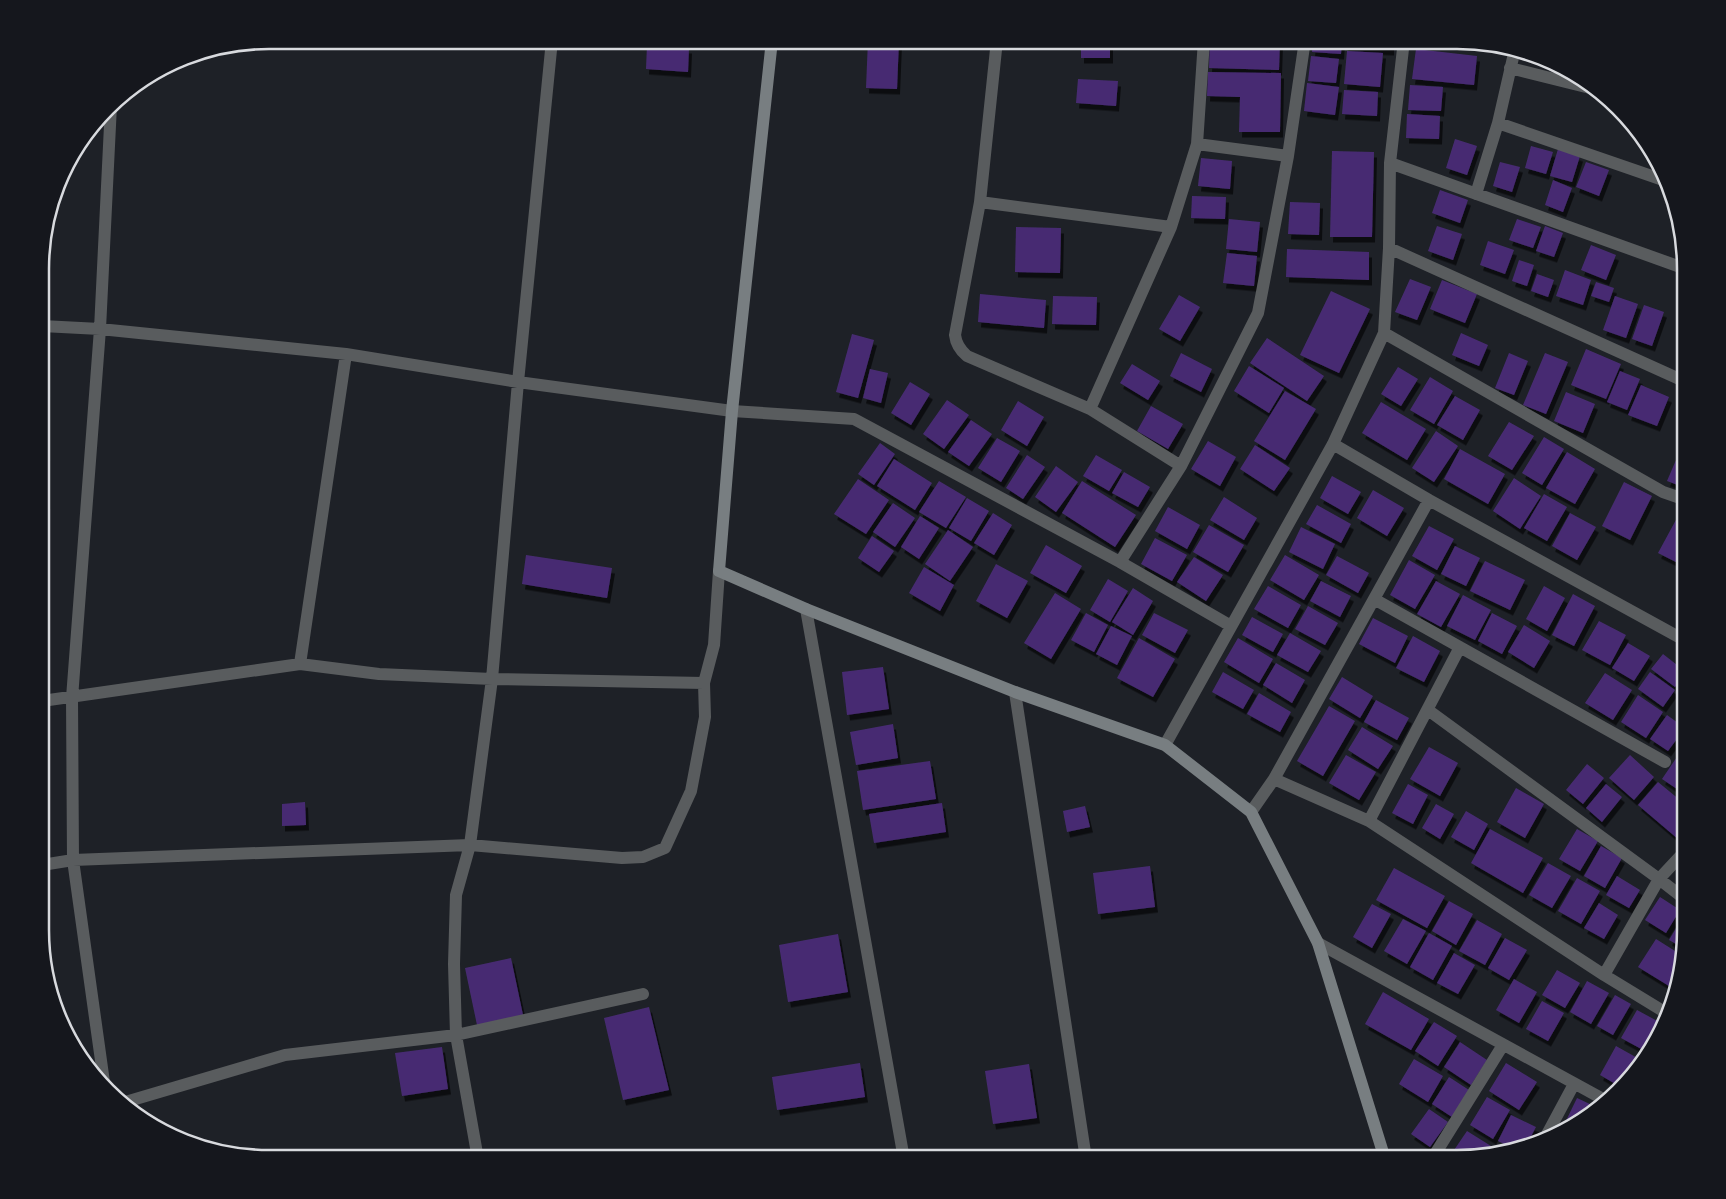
<svg xmlns="http://www.w3.org/2000/svg" width="1726" height="1199" font-family="Literata,serif">
<style>
.building{fill:#472c72;filter:url(#shadow)}
.lines{fill:none;stroke-linecap:round;stroke-linejoin:round}
.street{stroke:#595c5e;stroke-width:12}
.secondary{stroke:#787e81;stroke-width:12}
.rim{fill:none;stroke:#d8dade;stroke-width:2.5}
</style>
<defs>
<filter id="shadow"><feDropShadow dx="3" dy="5.5" stdDeviation="0" flood-color="#0009"/></filter>
</defs>
<rect width="100%" height="100%" fill="#1e2127"/>
<path class="building" d="M868,40H899L897,89L866,88Z
M1081,40H1110V58H1081Z
M1210,40H1280L1279,70L1209,68Z
M1313,40H1342L1341,54L1312,52Z
M1346,40H1391V50L1345,48Z
M647,45L689,48L688,72L646,69Z
M1416,49L1477,56L1474,85L1412,79Z
M1347,51L1383,53L1380,87L1344,84Z
M1311,56L1339,59L1336,83L1308,81Z
M1208,72L1281,73L1280,132H1239L1240,97L1207,96Z
M1078,79L1118,81L1116,106L1076,103Z
M1307,83L1339,87L1335,115L1304,111Z
M1410,85L1443,87L1441,111L1408,110Z
M1344,90L1378,92L1377,116L1342,114Z
M1407,114L1440,116L1439,139L1406,138Z
M1455,139L1477,146L1467,175L1446,168Z
M1531,146L1553,152L1546,174L1525,168Z
M1558,149L1580,156L1572,182L1550,176Z
M1332,151L1374,152L1372,237H1330Z
M1201,158L1232,161L1230,189L1198,186Z
M1500,162L1520,167L1512,192L1493,186Z
M1586,162L1609,170L1599,196L1576,187Z
M1553,180L1572,188L1563,212L1545,205Z
M1440,190L1468,200L1460,223L1432,213Z
M1192,196L1226,197L1225,219L1191,218Z
M1290,202L1320,203L1319,235L1288,234Z
M1229,219L1260,222L1257,252L1226,249Z
M1517,219L1541,227L1533,248L1509,240Z
M1437,226L1462,234L1453,260L1428,251Z
M1545,226L1563,233L1554,257L1536,251Z
M1016,227L1061,228L1060,273L1015,272Z
M1488,241L1514,250L1505,274L1480,265Z
M1591,245L1616,255L1606,280L1581,270Z
M1287,249L1369,252V280L1286,277Z
M1227,253L1257,256L1254,286L1223,283Z
M1519,260L1534,265L1527,286L1512,281Z
M1565,270L1591,280L1583,305L1556,296Z
M1537,274L1554,280L1548,297L1531,291Z
M1410,279L1431,287L1417,320L1395,312Z
M1442,280L1477,294L1465,323L1430,309Z
M1596,282L1614,288L1609,302L1591,296Z
M1331,291L1370,309L1339,373L1300,355Z
M980,294L1046,300L1044,328L978,322Z
M1179,295L1200,307L1180,341L1159,329Z
M1053,296L1097,297L1096,325L1052,324Z
M1615,296L1638,304L1626,338L1603,330Z
M1644,305L1664,312L1652,346L1632,339Z
M1461,333L1488,345L1479,366L1452,355Z
M852,334L874,340L858,398L836,392Z
M1267,338L1324,376L1307,401L1250,363Z
M1586,349L1621,364L1606,399L1571,385Z
M1181,353L1212,369L1201,392L1170,376Z
M1509,353L1528,361L1514,395L1495,388Z
M1545,353L1568,362L1546,414L1523,405Z
M1132,364L1160,381L1148,400L1120,383Z
M1249,366L1284,388L1269,413L1234,391Z
M1398,367L1418,379L1401,406L1381,394Z
M870,369L888,373L881,403L863,398Z
M1620,371L1640,379L1627,410L1607,402Z
M1430,377L1453,391L1434,424L1410,410Z
M910,382L930,394L911,425L891,413Z
M1641,385L1669,397L1657,426L1628,415Z
M1285,391L1316,409L1285,460L1254,441Z
M1566,392L1595,404L1583,433L1554,421Z
M1455,396L1480,410L1463,440L1437,425Z
M947,400L969,415L944,449L923,434Z
M1018,401L1044,417L1027,446L1001,430Z
M1381,402L1426,429L1407,460L1362,433Z
M1151,406L1183,424L1168,449L1137,431Z
M971,420L992,434L969,466L948,452Z
M1509,422L1534,436L1512,470L1488,456Z
M1436,431L1458,446L1434,482L1412,468Z
M1544,437L1564,449L1542,485L1522,473Z
M997,438L1020,451L1001,482L978,468Z
M1208,441L1236,457L1220,486L1191,469Z
M880,443L895,454L874,485L858,474Z
M1255,445L1290,468L1274,491L1240,469Z
M1682,446L1686,448V488L1667,481Z
M1460,449L1505,474L1488,504L1444,479Z
M1567,452L1595,469L1575,504L1546,488Z
M1027,455L1045,467L1023,499L1006,488Z
M1096,455L1122,470L1109,491L1083,476Z
M894,459L932,483L915,510L877,486Z
M1056,466L1078,482L1056,512L1035,497Z
M1124,472L1150,487L1138,507L1112,493Z
M1332,476L1361,492L1348,514L1320,498Z
M1514,478L1541,496L1520,529L1493,511Z
M858,479L889,500L866,534L834,514Z
M939,481L966,497L946,528L919,512Z
M1082,481L1136,515L1115,547L1062,513Z
M1624,482L1652,496L1630,540L1602,526Z
M1373,490L1404,508L1387,536L1357,518Z
M1544,494L1567,507L1547,541L1524,528Z
M1224,497L1257,518L1244,540L1210,520Z
M967,498L989,511L971,541L949,528Z
M893,503L915,518L895,547L873,532Z
M1317,505L1351,524L1341,543L1306,524Z
M1168,507L1200,525L1187,549L1155,531Z
M993,513L1012,525L994,555L974,543Z
M1570,513L1596,527L1577,560L1552,546Z
M920,516L939,528L919,559L901,547Z
M1677,518L1686,523V567L1658,553Z
M1209,525L1244,545L1228,572L1193,552Z
M1429,526L1454,539L1437,570L1412,556Z
M1301,527L1335,544L1323,569L1289,552Z
M948,530L973,547L950,581L925,564Z
M872,536L894,551L879,572L858,558Z
M1155,538L1187,555L1172,581L1141,564Z
M1046,545L1082,566L1066,593L1030,573Z
M1455,546L1480,558L1466,586L1441,574Z
M526,555L612,568L607,598L522,584Z
M1285,555L1319,575L1304,600L1270,580Z
M1337,556L1369,573L1358,593L1326,575Z
M1194,557L1223,575L1206,601L1177,582Z
M1409,560L1435,575L1415,609L1390,595Z
M1485,561L1525,580L1510,610L1470,591Z
M996,564L1028,581L1007,618L976,601Z
M924,567L954,585L940,611L909,593Z
M1108,579L1128,591L1110,622L1090,610Z
M1321,581L1351,596L1340,617L1310,601Z
M1436,581L1460,594L1441,627L1417,614Z
M1268,586L1301,605L1288,628L1254,609Z
M1544,586L1565,598L1547,631L1526,619Z
M1133,588L1153,601L1133,635L1112,622Z
M1055,593L1081,609L1051,659L1024,643Z
M1573,594L1595,606L1574,646L1552,635Z
M1463,595L1491,610L1475,640L1447,626Z
M1308,606L1338,623L1325,645L1295,629Z
M1086,613L1108,625L1094,652L1071,640Z
M1154,613L1188,630L1175,653L1142,635Z
M1492,613L1517,626L1502,654L1478,641Z
M1252,617L1283,634L1273,652L1242,635Z
M1373,618L1408,636L1395,663L1359,644Z
M1599,621L1626,635L1610,665L1582,650Z
M1524,625L1550,641L1534,668L1508,652Z
M1111,626L1132,636L1117,665L1096,654Z
M1290,633L1321,651L1308,672L1277,655Z
M1413,636L1440,651L1424,682L1396,668Z
M1139,638L1175,659L1153,697L1117,678Z
M1238,638L1273,659L1259,683L1224,662Z
M1628,643L1650,656L1634,681L1612,668Z
M1663,654L1686,672L1675,687L1651,669Z
M1276,663L1305,680L1292,703L1263,685Z
M883,667L889,709L847,715L842,672Z
M1223,672L1254,690L1243,709L1212,692Z
M1650,672L1675,690L1663,707L1638,689Z
M1605,673L1632,690L1613,720L1585,703Z
M1342,677L1373,696L1360,718L1329,699Z
M1259,693L1291,712L1280,732L1247,714Z
M1638,695L1663,712L1646,738L1621,722Z
M1376,700L1409,718L1397,740L1364,722Z
M1329,706L1355,721L1323,776L1297,761Z
M1667,715L1685,728L1668,751L1650,739Z
M893,724L898,758L856,765L850,732Z
M1362,727L1393,746L1378,769L1348,750Z
M1429,747L1458,763L1440,796L1410,779Z
M1679,754L1686,759V795L1662,779Z
M1346,755L1376,772L1359,800L1329,783Z
M1630,755L1654,777L1634,800L1609,778Z
M930,761L936,799L863,810L857,771Z
M1587,764L1604,778L1583,804L1566,790Z
M1658,782L1686,805V830L1678,839L1638,805Z
M1408,784L1428,795L1413,824L1392,813Z
M1606,784L1622,797L1602,822L1586,808Z
M1516,788L1544,804L1525,838L1497,822Z
M305,802L306,825L282,826V804Z
M942,803L946,832L874,843L869,814Z
M1436,804L1454,814L1440,839L1422,828Z
M1085,806L1090,827L1067,832L1063,811Z
M1466,811L1488,824L1474,850L1451,837Z
M1490,829L1543,858L1523,893L1471,863Z
M1577,829L1598,841L1580,871L1559,859Z
M1601,846L1622,858L1605,888L1584,876Z
M1548,863L1571,876L1552,908L1529,895Z
M1150,866L1155,907L1098,914L1093,873Z
M1686,867V884L1677,877Z
M1394,868L1445,896L1427,928L1376,900Z
M1617,876L1640,890L1629,908L1606,895Z
M1577,878L1600,891L1581,924L1558,911Z
M1660,897L1680,910L1666,933L1645,920Z
M1449,901L1473,914L1456,945L1432,931Z
M1599,903L1618,915L1604,939L1584,928Z
M1372,904L1391,914L1372,948L1353,937Z
M1684,915L1686,916L1685,949L1669,940Z
M1403,919L1426,931L1407,964L1384,951Z
M1477,920L1502,934L1485,965L1459,951Z
M1429,933L1452,946L1433,980L1410,967Z
M838,934L848,992L788,1002L779,945Z
M1505,938L1527,950L1509,980L1488,968Z
M1656,939L1683,956L1681,966L1669,986L1638,967Z
M1454,953L1475,965L1458,994L1437,983Z
M511,958L523,1015L477,1025L465,968Z
M1557,970L1580,983L1565,1008L1542,995Z
M1514,979L1537,992L1519,1023L1496,1010Z
M1587,981L1609,993L1591,1024L1570,1012Z
M1383,992L1429,1019L1411,1050L1365,1024Z
M1615,995L1631,1004L1613,1035L1597,1026Z
M1542,1001L1564,1013L1548,1041L1526,1029Z
M649,1007L669,1090L623,1100L604,1018Z
M1637,1010L1661,1023L1645,1051L1621,1038Z
M1434,1022L1457,1036L1438,1066L1415,1051Z
M1460,1042L1487,1060L1471,1085L1444,1067Z
M1616,1046L1641,1060L1633,1074L1619,1086L1600,1075Z
M442,1047L448,1089L402,1096L395,1053Z
M1414,1059L1443,1076L1428,1102L1399,1084Z
M860,1063L865,1097L777,1110L772,1077Z
M1506,1063L1537,1082L1519,1110L1489,1091Z
M1029,1064L1037,1118L993,1124L985,1071Z
M1449,1077L1469,1090L1452,1117L1432,1104Z
M1487,1097L1510,1110L1493,1139L1470,1125Z
M1577,1098L1594,1106L1566,1129L1563,1127Z
M1429,1109L1448,1122L1430,1147L1411,1134Z
M1511,1115L1536,1127L1528,1142L1510,1147L1498,1141Z
M1467,1131L1491,1146L1487,1152L1457,1159H1448Z"/>
<g class="lines">
<path class="street" d="M997,40L980,202L1171,227
M1510,68L1598,90
M1498,123L1666,181
M1197,144L1288,156
M1390,163L1686,269
M1476,194L1498,123L1515,49
M980,202L955,335C956,344 960,350 967,356L1090,409
M1389,248L1686,382
M42,326L100,329L346,354L518,382L732,411L854,419L1120,562L1231,626
M1384,333L1663,492L1686,500
M1333,444L1429,500L1686,641
M1181,466L1090,409L1171,227L1197,144L1204,40
M1120,562L1181,466L1258,313L1288,156L1305,40
M1374,599L1665,762
M806,609L904,1159
M300,664L346,354
M1015,692L1086,1159
M42,701L300,664L379,674L492,679L704,683
M1428,710L1659,879L1686,900
M1165,745L1333,444L1384,333L1389,248L1390,163L1404,40
M1274,779L1369,821L1604,975L1668,1014
M1251,812L1274,779L1429,500
M1369,821L1460,647
M42,865L73,860L72,698L100,329L111,105
M1318,943L1603,1099
M1604,975L1659,879L1686,850
M104,1082L73,860L470,845L622,858L643,857L665,848L691,791L705,717L704,683L714,645L719,571
M122,1103L285,1055L456,1035L643,994
M1545,1138L1574,1084
M478,1159L456,1035L454,964L456,895L470,845L492,679L518,382L552,40
M1432,1159L1503,1045"/>
<path class="secondary" d="M772,40L732,411L719,571L806,609L1015,692L1165,745L1251,812L1318,943L1385,1159"/>
</g>
<path d="M0 0H1726V1199H0ZM269 49H1457A220 220 0 0 1 1677 269V930A220 220 0 0 1 1457 1150H269A220 220 0 0 1 49 930V269A220 220 0 0 1 269 49Z" fill="#15171d" fill-rule="evenodd"/>
<path class="rim" d="M269 49H1457A220 220 0 0 1 1677 269V930A220 220 0 0 1 1457 1150H269A220 220 0 0 1 49 930V269A220 220 0 0 1 269 49Z"/>
</svg>
